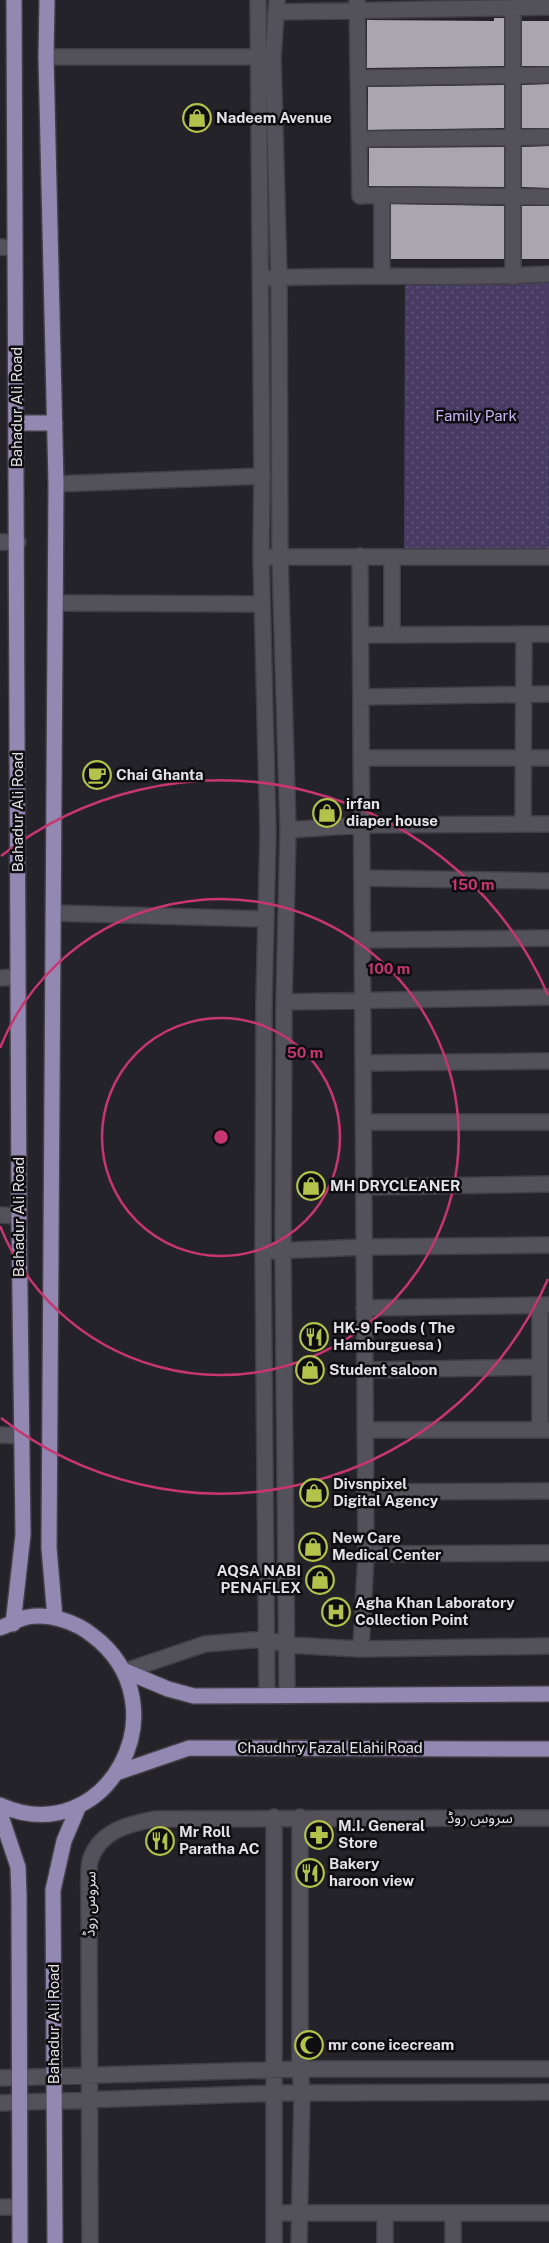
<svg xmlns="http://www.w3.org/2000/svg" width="549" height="2243" font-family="'Public Sans','Noto Sans Arabic',sans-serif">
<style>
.grass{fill:#483c65}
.park{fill:url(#park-dots)}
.building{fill:#a9a6b0}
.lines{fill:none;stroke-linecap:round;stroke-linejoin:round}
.minor-casing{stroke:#413f46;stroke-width:18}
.major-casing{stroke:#413f46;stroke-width:18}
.minor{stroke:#535159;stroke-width:15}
.major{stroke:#9388b2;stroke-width:15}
.ring{fill:none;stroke:#c73670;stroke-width:2.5}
.labels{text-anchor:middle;stroke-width:5;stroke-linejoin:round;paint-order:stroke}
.poi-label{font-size:15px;font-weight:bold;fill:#e3e2e7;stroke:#0e0d10;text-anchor:start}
.street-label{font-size:15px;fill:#e3e2e7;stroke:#0e0d10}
.park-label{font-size:15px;fill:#c7b7f5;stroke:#0e0d10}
.centre{fill:#c73670;stroke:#0e0d10;stroke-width:2.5}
.ring-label{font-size:15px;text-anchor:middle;font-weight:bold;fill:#c73670;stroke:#0e0d10;stroke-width:5;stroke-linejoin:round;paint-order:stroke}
</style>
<defs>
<pattern id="park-dots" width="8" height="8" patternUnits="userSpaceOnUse" patternTransform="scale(1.25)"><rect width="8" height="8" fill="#483c65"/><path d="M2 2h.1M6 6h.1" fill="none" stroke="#62587b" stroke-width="1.8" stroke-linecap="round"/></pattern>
</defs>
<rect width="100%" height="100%" fill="#25232a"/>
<path class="grass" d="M547,274H549V557Z"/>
<path class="park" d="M547,274L549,557H404L405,276Z"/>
<path class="building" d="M494,18H504V66L367,68V20L494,21Z
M522,21H549V66H522Z
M549,84V128H522V85Z
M504,85V128L368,130V87Z
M549,146V188L522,187V147Z
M504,147V187L369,186V148Z
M391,204L504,206V259H391Z
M522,206H549V259H522Z"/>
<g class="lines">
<defs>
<path id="minor" d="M258,0L262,476L261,556L268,831L264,1003L263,1252L267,1696
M277,0L273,57L279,278L280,558L288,830L284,1002L283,1251L287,1696
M357,0L360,196L382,195V276
M513,7V277
M277,12L549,7
M46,57H267
M358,78L549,75
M359,139L549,137
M382,195L549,197
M0,247L15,248
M271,278C363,274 456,279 549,274
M56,484L262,476
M0,542H18
M360,556L366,1554L361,1649
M272,557H549
M56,603L262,604
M392,634V557
M361,635L549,634
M361,697L549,694
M361,758H549
M523,824L524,634
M288,830L362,825L549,824
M362,878L549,881
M53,913L266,919
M362,940L549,938
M0,978L18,977
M284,1002L549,997
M363,1063L549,1061
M363,1122H549
M364,1187L549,1184
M0,1215L19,1216
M273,1251L364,1247L549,1245
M364,1308L549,1305
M365,1370L540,1367
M365,1430H549
M540,1430V1305
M0,1435L22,1436
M365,1492L549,1491
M366,1554L549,1553
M125,1671L205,1644L266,1639L288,1645L361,1649L549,1646
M0,2078L300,2069H549
M0,2103L274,2093L549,2092
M0,2207H20
M274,2213H549
M385,2213V2243
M453,2213V2243
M90,2243L89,1897C89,1886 88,1872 90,1861C99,1831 128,1824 155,1819L549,1818
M274,2243V1817
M299,2243L302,2093L300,2069V1817"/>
<path id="major" d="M47,0L46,57L56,484L49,1548L55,1618
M17,423H55
M13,1624L23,1535L19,1216L14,0
M0,1628C9,1625 19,1618 28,1617C49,1613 76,1622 92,1635C186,1705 106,1853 0,1805
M125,1671L168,1689L194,1696L549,1694
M116,1773L189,1748L549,1749
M0,1813L18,1867L19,1895L20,2243
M55,2243L53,1890L64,1841L78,1808"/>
</defs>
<use href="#minor" class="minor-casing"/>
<use href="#major" class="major-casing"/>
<use href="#minor" class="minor"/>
<use href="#major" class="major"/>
</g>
<g class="ring">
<circle cx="221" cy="1137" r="119"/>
<path d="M0 1048A238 238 0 1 1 0 1226"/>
<path d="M548 1279A357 357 0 0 1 1 1418M1 856A357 357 0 0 1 548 995"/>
</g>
<defs>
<symbol id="shop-ring" viewBox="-11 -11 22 22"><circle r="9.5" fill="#0e0d10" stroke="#b3c24b" stroke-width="1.5"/><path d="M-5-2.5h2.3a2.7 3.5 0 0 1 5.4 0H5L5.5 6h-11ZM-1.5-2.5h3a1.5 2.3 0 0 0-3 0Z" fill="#b3c24b"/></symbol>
<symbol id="cafe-ring" viewBox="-11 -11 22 22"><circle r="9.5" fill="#0e0d10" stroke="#b3c24b" stroke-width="1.5"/><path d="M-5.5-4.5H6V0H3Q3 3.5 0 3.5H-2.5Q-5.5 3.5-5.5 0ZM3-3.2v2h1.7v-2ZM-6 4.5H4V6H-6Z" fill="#b3c24b"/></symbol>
<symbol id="restaurant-ring" viewBox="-11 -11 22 22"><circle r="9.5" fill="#0e0d10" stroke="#b3c24b" stroke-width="1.5"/><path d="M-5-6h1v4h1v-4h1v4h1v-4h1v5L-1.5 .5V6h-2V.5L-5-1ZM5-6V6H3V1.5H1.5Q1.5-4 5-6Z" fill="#b3c24b"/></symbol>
<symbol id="hospital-ring" viewBox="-11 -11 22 22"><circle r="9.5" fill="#0e0d10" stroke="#b3c24b" stroke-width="1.5"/><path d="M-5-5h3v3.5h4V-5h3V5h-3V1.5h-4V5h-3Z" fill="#b3c24b"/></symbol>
<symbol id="pharmacy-ring" viewBox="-11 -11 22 22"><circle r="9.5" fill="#0e0d10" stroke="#b3c24b" stroke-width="1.5"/><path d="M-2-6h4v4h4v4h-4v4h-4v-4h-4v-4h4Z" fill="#b3c24b"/></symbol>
<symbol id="mosque-ring" viewBox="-11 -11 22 22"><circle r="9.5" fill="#0e0d10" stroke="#b3c24b" stroke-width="1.5"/><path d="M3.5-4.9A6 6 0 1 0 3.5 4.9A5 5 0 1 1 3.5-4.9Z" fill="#b3c24b"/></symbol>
</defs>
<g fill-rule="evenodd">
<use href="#shop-ring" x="181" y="102" width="32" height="32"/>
<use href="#cafe-ring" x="81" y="759" width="32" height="32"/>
<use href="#shop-ring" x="311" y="797" width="32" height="32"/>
<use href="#shop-ring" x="295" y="1170" width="32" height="32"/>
<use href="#restaurant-ring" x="298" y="1321" width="32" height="32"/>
<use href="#shop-ring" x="294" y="1354" width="32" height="32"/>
<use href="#shop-ring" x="298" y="1477" width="32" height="32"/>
<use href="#shop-ring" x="297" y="1531" width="32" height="32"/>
<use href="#shop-ring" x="304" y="1564" width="32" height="32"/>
<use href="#hospital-ring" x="320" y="1596" width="32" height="32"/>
<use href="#pharmacy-ring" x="303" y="1819" width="32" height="32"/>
<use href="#restaurant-ring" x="144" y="1825" width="32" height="32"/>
<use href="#restaurant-ring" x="294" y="1857" width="32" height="32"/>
<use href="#mosque-ring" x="293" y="2029" width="32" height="32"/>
</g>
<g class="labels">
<g class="poi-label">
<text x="216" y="123">Nadeem Avenue</text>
<text x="116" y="780">Chai Ghanta</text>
<text x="346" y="809">irfan<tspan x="346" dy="17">diaper house</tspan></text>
<text x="330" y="1191">MH DRYCLEANER</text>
<text x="333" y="1333">HK-9 Foods ( The<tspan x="333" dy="17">Hamburguesa )</tspan></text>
<text x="329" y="1375">Student saloon</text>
<text x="333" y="1489">Divsnpixel<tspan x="333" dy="17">Digital Agency</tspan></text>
<text x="332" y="1543">New Care<tspan x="332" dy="17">Medical Center</tspan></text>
<text x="301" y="1576" text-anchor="end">AQSA NABI<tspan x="301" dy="17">PENAFLEX</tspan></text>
<text x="355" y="1608">Agha Khan Laboratory<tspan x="355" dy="17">Collection Point</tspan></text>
<text x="338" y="1831">M.I. General<tspan x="338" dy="17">Store</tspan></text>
<text x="179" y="1837">Mr Roll<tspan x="179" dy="17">Paratha AC</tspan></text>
<text x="329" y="1869">Bakery<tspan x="329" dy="17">haroon view</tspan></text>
<text x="328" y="2050">mr cone icecream</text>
</g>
<g class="street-label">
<text transform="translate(17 407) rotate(-90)" y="5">Bahadur Ali Road</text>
<text transform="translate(18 812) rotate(-90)" y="5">Bahadur Ali Road</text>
<text transform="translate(19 1217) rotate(-90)" y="5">Bahadur Ali Road</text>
<text x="330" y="1753">Chaudhry Fazal Elahi Road</text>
<text x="480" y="1823">سروس روڈ</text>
<text transform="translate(90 1904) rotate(-89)" y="5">سروس روڈ</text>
<text transform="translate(54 2024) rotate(-90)" y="5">Bahadur Ali Road</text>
</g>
<g class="park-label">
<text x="476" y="421">Family Park</text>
</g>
</g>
<circle cx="221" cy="1137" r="8" class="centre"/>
<g class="ring-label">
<text x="473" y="890">150 m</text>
<text x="389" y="974">100 m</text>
<text x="305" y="1058">50 m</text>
</g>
</svg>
